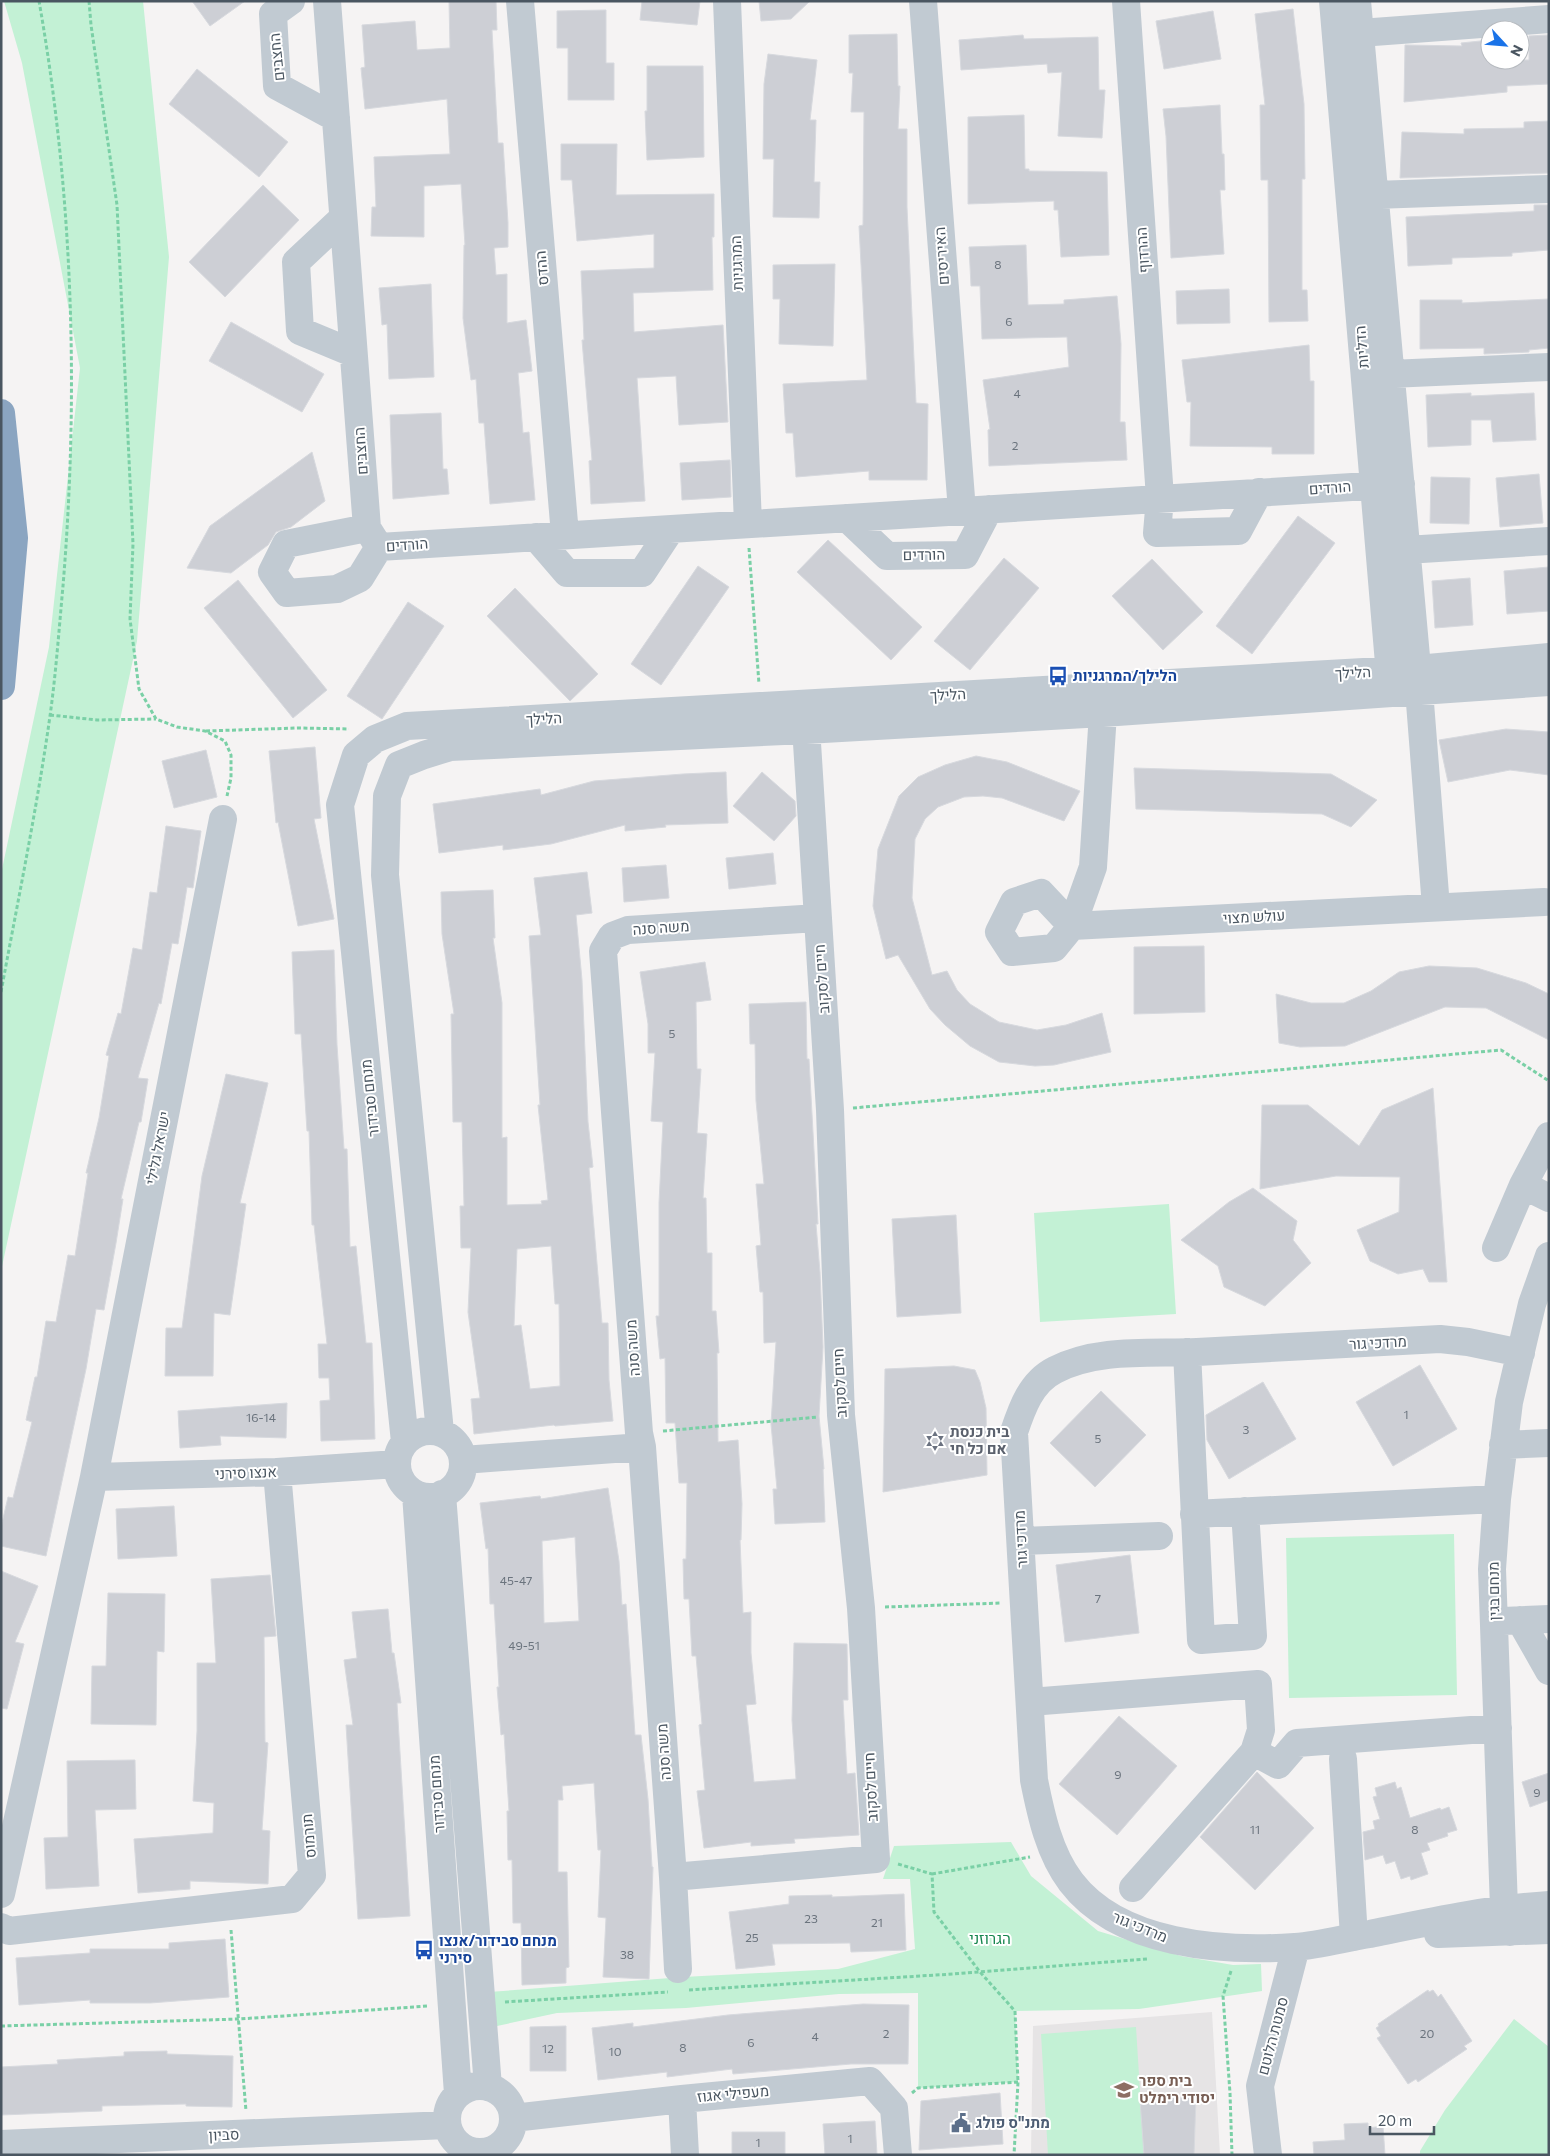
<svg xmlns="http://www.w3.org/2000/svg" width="1550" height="2156" font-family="Commissioner,Heebo,sans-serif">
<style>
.education{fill:#e6e4e5}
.green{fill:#c3f1d5}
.building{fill:#cdcfd5;stroke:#d7d9de;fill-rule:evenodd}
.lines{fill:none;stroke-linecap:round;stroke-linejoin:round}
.path{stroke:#7ad0a6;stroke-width:3;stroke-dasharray:4 2.5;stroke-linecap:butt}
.minor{stroke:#c1cad2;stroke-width:28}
.highway{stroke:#8ba5c1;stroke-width:28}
.labels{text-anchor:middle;stroke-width:4;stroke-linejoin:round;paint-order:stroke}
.number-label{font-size:12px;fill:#6b747e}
.street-label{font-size:15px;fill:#4a5661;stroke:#fff}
.transit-label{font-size:15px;font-weight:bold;fill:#164399;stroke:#fff;text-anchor:start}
.worship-label{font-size:15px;font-weight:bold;fill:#5b616d;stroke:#fff;text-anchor:start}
.park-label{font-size:15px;fill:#17864f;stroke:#fff}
.education-label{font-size:15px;font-weight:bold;fill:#785e54;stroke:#fff;text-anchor:start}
.service-label{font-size:15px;font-weight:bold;fill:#4e5e75;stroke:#fff;text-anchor:start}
</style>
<rect width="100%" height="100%" fill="#f5f3f3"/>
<path class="education" d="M1212,2012L1220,2155H1031L1033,2026Z"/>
<path class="green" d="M4,1H143L169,257L137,641L1,1271V874L49,647L80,368L22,63Z
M1169,1204L1176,1314L1040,1322L1034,1213Z
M1454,1534L1457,1695L1289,1698L1286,1538Z
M1011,1842L1031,1876L1098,1931L1181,1956L1233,1965L1261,1964L1262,1991L1139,2009L1015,2011L1018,2082L918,2088V1993L839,1994L686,2008L557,2013L483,2029L489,1992L683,1977L838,1969L915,1949L910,1879H883L894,1846Z
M1514,2019L1549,2047V2155H1420V2151L1445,2110Z
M1136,2027L1144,2155H1048L1041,2034Z"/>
<path class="building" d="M192,1H245L210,26Z
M449,1H496L497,30H492L498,143H503L508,223V247L494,248L496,275L507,274V323L526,320L532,371L518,373L523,433L529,432L535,500L490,504L484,423H479L476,379L471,380L463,318L464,245H465L461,184L424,186V237L371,236L372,207H376L374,157L450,154L447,99L365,109L361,68L365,67L362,25L415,21L417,50L450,48Z
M642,1H700L697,25L640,20Z
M759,1H810L791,19L761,21Z
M1293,9L1304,104L1305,179H1302V290H1307L1308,321L1269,322L1268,180H1261L1260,105H1265L1255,14Z
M606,10V63H614V100H568V48H557V11Z
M1213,11L1221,59L1164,69L1156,21Z
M897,34L898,86H900L898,129H907V207L916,403L928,404L927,480H869V471L796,477L793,433H786L783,384L867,380L859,226L863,225L864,112H851L853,73H849V35Z
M1023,35L1024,39L1098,37L1099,90H1105L1102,138L1058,136L1062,72L1048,73L1047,64L961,70L959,40Z
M1549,35V84L1507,86V92L1404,102L1405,45L1462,46L1461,43L1490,40V60H1529V36Z
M768,54L817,60L810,120H816L814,182H820L819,218L773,217L774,159H763L764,84Z
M647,66H703L704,157L647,160L645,111H647Z
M197,69L288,142L259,177L169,104Z
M1220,105L1222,154H1224L1225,190H1220L1224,254L1171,258L1166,136L1163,109Z
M1024,115L1025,169H1029V171L1107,172L1109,255L1061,257L1058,210H1054V201L968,204V117Z
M1549,121V173L1400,178L1402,132L1464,134V129L1524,128V122Z
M561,144H617L616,195L714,194V237H712L713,290L633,293L634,332L723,325L728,422L679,425L676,376L637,378L645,501L591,504L589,461L592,460L582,340H584L581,271L654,268V234L577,241L572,180H561Z
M263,185L299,220L225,297L189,262Z
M1534,205H1549V250L1512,253V256L1452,258V264L1408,266L1406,217L1534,211Z
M1026,245L1028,305L1064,304V300L1117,296L1121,344L1120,422H1125L1127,460L989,466L988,430L990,429L983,380L1069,367L1067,337L982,339L980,286H971L969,247Z
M835,264L833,346L779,344L780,299H773V265Z
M431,284L434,377L389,379L387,324L382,325L379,288Z
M1229,289L1230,323L1177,324L1176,291Z
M1549,299V348L1529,350V352L1484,354V348L1420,349V300H1462V303Z
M231,322L324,374L302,412L209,361Z
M1309,345L1310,381H1314V454H1272V447L1190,446L1191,402H1187L1182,360Z
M1471,393V396L1534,393L1536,440L1493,442L1491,420H1471V445L1428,447L1426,395Z
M441,413L443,469H447L449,494L393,499L390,415Z
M312,452L325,501L291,527L276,532L268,545L231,573L187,568L210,526Z
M730,460L731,497L682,500L680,463Z
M1539,474L1543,523L1500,527L1496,478Z
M1431,477L1470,478L1469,524L1430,523Z
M1298,516L1335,543L1252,654L1216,626Z
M828,540L922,627L891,660L797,572Z
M1004,558L1039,588L970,670L934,641Z
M1152,559L1203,612L1163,650L1112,596Z
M698,566L729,587L661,685L631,664Z
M1549,567V611L1507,614L1504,571Z
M1470,578L1473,625L1435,628L1432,581Z
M238,580L327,690L293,718L204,608Z
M515,588L598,674L570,701L487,616Z
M408,602L444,626L382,719L347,696Z
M1506,729L1549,732V775L1510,770L1448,782L1439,740Z
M315,747L321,818L314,819L334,919L298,926L278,822L276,823L269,751Z
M206,750L217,797L174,808L162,761Z
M976,756L1007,762L1080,791L1064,821L1002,798L983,796L964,797L938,807L925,819L915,839L912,898L932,975L947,971L957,990L970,1004L999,1022L1037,1030L1066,1025L1102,1013L1111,1052L1054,1065L1035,1066L999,1062L970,1046L945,1025L930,1009L898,955L886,959L873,906L878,849L899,796L918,777L945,765Z
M1134,768L1331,774L1377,800L1351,827L1322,814L1136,809Z
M726,772L728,823L665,825L666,827L625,831V825L551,844L503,850V845L439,853L433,804L540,789L541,795L594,781L683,774Z
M762,772L795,801L796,816L774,841L733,806Z
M166,826L201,831L193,888L187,887L178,944L172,943L161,1004L159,1003L138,1078L148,1079L141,1122H139L121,1199H123L116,1243L104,1310L96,1309L86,1369L46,1556L1,1546V1527L8,1497L13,1498L32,1422L26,1420L35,1377H37L46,1321L56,1322L68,1255L75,1256L88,1173H86L99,1118L109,1056L106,1055L118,1013L121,1014L133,948L142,950L150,892L157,893Z
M773,853L776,884L729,889L726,858Z
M666,865L669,898L624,902L622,868Z
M587,872L592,913L576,915L582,980L588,1122L593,1167L589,1168L602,1323H608L609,1380L613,1421L555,1426L554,1425L474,1434L471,1399L480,1398L468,1312L471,1248H461L460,1206H464L462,1122H453L451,1014H454L442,934L441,892L493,890L495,938H493L502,1003V1138L507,1137V1205L542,1204L541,1201L548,1200L538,1105H540L529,936L541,935L534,878ZM551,1246L555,1304H559L560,1386L530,1389L521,1325L514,1326L517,1249Z
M1204,946L1205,1012L1134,1014V947Z
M334,950L337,1045L344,1149H347L350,1247L356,1246L366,1343H372L375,1439L321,1441L320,1401L330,1400L329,1378H319L318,1344H327L314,1225H312L309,1131H307L301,1034H295L292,952Z
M705,962L711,1000L696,1002L697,1069H701L697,1133L707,1134L703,1198H706L707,1253H712V1311H716L719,1353H717L718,1442L738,1440L742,1504L741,1540H740L743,1613L751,1612V1653L756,1704L746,1705L754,1782L796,1779L792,1720L794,1643L847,1644L848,1700H843L847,1774L855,1773L859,1835L794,1839L795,1843L751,1846V1842L704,1848L697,1791L705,1790L699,1725L702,1724L696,1656H692L689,1599H684L683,1559H686L687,1483H679L675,1423H666L665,1358L660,1359L656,1316H659V1203L663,1122L651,1121L655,1053H648V1024L640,972Z
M1429,966L1477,968L1526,983L1549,994V1040L1486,1008L1445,1007L1345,1046L1300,1047L1279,1043L1276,994L1311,1003H1344L1371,991L1399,972Z
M806,1002L807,1059H809L818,1224H816L820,1272L823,1347L819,1416L824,1469H823L825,1522L775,1524L773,1489H777L771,1424L776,1342L764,1343L763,1292H760L756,1246L761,1245L756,1184H764L756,1101L755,1044H750L749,1004Z
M226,1074L268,1083L240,1203L246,1204L230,1315L214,1313L213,1376H165L166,1328H182L202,1176Z
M1433,1088L1447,1282H1429L1423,1269L1398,1274L1370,1261L1357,1230L1399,1212L1400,1177L1336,1176L1260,1189L1262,1105H1308L1359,1146L1382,1110Z
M1253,1188L1297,1221L1293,1240L1311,1263L1265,1306L1224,1287L1218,1266L1181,1240L1229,1202Z
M956,1215L961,1313L897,1317L892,1219Z
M1420,1365L1457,1429L1393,1466L1356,1402Z
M954,1366L975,1370L980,1382L986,1408L987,1475L883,1492L885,1369Z
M1263,1382L1296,1439L1229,1479L1207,1440L1206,1415Z
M1101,1391L1146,1435L1095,1487L1050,1443Z
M287,1403L286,1438L220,1436L221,1445L180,1448L178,1411Z
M608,1488L619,1561L622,1605L626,1604L635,1735H641L648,1799L652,1867H653L649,1979L603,1977L606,1918L598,1917L601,1850H598L594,1783L562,1786L563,1800H558V1872H567L569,1967L566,1968V1983L522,1985L521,1923H513L512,1860H508L507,1811H509L504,1734L501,1735L497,1687H499L494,1604H490L488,1548L486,1549L480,1503L540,1496L541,1499ZM575,1537L579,1621L544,1623L542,1541Z
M174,1506L177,1556L118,1559L116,1509Z
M1130,1555L1139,1633L1065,1642L1056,1565Z
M1,1571L38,1586L15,1642L24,1644L7,1709L1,1708Z
M270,1575L276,1636L264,1637L265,1742L268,1743L262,1830L270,1831L268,1884L190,1881V1889L138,1893L134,1839L213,1833L214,1803L193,1801L197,1731V1663H216L211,1579Z
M108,1593L165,1594L164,1652L157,1651L156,1725L91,1724L92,1666H106Z
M388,1609L392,1653H394L401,1703H397L410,1916L358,1919L346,1725H353L344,1660L357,1658L352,1612Z
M1119,1716L1177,1766L1117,1835L1059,1784Z
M135,1760L136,1809L95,1810L99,1886L46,1889L44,1838L68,1837L67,1761Z
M1257,1772L1314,1828L1255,1890L1200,1837Z
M1549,1773V1800L1530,1807L1522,1782Z
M1395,1782L1397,1789L1401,1787L1410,1818L1440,1808L1441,1810L1449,1807L1457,1830L1447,1833L1448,1836L1427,1843L1430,1850L1421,1853L1428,1874L1411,1880L1410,1876L1401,1879L1395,1861L1386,1864L1383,1855L1365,1860L1363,1832L1375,1829L1373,1821L1380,1819L1373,1797L1377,1796L1375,1788Z
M904,1894L906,1950L851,1952L850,1943L772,1944L775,1965L736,1969L729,1912L789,1904V1896L832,1895V1897Z
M225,1939L229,1997L150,2003H90V2000L19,2005L16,1958L90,1953V1949H169V1943Z
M1428,1990L1429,1992L1433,1990L1438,1997L1441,1994L1472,2041L1464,2046L1467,2049L1418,2082L1416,2079L1408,2084L1377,2038L1381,2036L1376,2028L1379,2026L1378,2024Z
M863,2004L909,2005L908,2064H851L733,2074L732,2069L667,2077V2072L598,2080L592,2028L633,2023V2027L728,2015Z
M566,2026V2071H530V2027Z
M167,2051V2054L233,2056L232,2107L186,2106V2104L102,2106V2111L1,2115V2067L58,2064L57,2060L124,2056V2052Z
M1000,2093L1003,2144L919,2150L921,2101Z
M1196,2096L1194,2155H1144L1140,2100Z
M875,2121L877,2155H825L823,2124Z
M1368,2123V2128L1383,2126L1385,2155H1314L1313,2142L1345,2140L1344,2124Z
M732,2132H785V2155H732Z"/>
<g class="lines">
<path class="path" d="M89,1L91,25L117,205L133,544L130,619L139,689L156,719L177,727L205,731L225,741L231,755V778L227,796
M749,548L759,684
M50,715L97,720L156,719
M206,731L297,728L349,729
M1,992C18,900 37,808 50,716C56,673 59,629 63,586C79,391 73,194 39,1
M853,1108L1501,1050L1549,1081
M663,1431L818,1417
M885,1607L1001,1603
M898,1864L932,1874L934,1912L980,1972L1015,2011L1018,2082L1014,2155
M932,1874L1030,1857
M231,1930L246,2111
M1231,1971L1223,1996L1230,2093L1232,2155
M689,1990L953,1974L1147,1959
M505,2002L668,1992
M1,2026L239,2019L428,2006
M912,2093L918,2088L1018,2082"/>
<path class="minor" d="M291,1L273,14L277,86L336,118
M327,1L367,528L379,547
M520,1L565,535
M727,1L748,524
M923,1L962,511
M1126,1L1160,498L1157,533L1238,531L1259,492
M1333,1L1391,687
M1357,1L1419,690L1436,907
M1360,33L1549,19
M1374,195L1549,189
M343,218L296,262L300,331L353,353
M1390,374L1549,367
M847,518L887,556L965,555L989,509
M367,528L286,544L272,572L287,593L337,589L360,578L379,547
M536,537L567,573H642L671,529
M379,547L1401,484
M1406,550L1549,541
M1103,713L1093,867L1072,926L1544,902
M1041,893L1072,926L1054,948L1012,952L999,932L1014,902Z
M1523,1185L1549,1198
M1496,1248L1523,1185L1549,1136
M1187,1352L1201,1640L1253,1636L1245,1511
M1521,1353L1468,1342L1440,1339C1359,1344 1278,1348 1197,1352C1150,1354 1098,1348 1055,1370C1031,1382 1022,1408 1014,1432L1034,1780C1041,1815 1049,1853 1071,1882C1119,1945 1222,1952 1295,1947C1320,1945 1345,1938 1370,1934C1429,1922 1488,1909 1549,1905
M397 1464a33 33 0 1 1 66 0a33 33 0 1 1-66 0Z
M440,1432L385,875L387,796L399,765L424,755L450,747L806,730L1103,713L1549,682
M405,1442L340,805L356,755L375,739L407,726L1417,669L1549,657
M1503,1445L1549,1443
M463,1460L642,1447
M94,1477L277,1472L397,1464
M416,1494L458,2094
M442,1494L488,2087
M1194,1514L1497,1499
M1021,1541L1159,1536
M1520,1620L1549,1671
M1503,1621L1549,1619
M1030,1702L1258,1684L1261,1730L1254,1752L1133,1888
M1254,1752L1278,1765L1297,1743L1498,1728
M1343,1759L1354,1937
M673,1877L876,1859L861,1608L841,1415L830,1110L805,711
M1,1894L94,1477L223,819
M1,1927L9,1931L292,1899L312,1875L277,1472
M1510,1932L1504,1908L1492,1569L1497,1499L1509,1402L1532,1304L1549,1256
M1438,1934L1549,1930
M678,1969L673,1877L642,1447L639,1433L603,951L612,936L628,930L818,918
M447 2119a33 33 0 1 1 66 0a33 33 0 1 1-66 0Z
M682,2099L685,2155
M513,2118L682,2099L870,2081L894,2108L898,2155
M1,2144L447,2125
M1268,2155L1260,2086L1296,1947"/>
<path class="highway" d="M1,413L14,538L1,686"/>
</g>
<defs>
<symbol id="bus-bare" viewBox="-9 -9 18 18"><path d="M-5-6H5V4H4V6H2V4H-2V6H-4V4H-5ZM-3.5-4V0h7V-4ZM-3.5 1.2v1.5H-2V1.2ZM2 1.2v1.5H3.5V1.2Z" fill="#1a4fb4" stroke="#fff" stroke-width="2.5" paint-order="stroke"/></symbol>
<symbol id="synagogue-bare" viewBox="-9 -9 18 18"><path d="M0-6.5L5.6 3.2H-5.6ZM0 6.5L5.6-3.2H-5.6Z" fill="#6b7280" stroke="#fff" stroke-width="2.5" paint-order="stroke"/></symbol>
<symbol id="school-bare" viewBox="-9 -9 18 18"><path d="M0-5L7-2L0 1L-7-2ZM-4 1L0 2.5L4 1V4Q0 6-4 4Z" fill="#8d6e63" stroke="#fff" stroke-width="2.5" paint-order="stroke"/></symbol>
<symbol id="civic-bare" viewBox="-9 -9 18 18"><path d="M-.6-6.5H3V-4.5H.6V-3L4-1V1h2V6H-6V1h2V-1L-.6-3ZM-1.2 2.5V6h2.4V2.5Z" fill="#5c6f8a" stroke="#fff" stroke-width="2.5" paint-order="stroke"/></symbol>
</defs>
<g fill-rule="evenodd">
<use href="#bus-bare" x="1044" y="662" width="28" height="28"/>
<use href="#synagogue-bare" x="921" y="1427" width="28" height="28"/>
<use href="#bus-bare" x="410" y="1936" width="28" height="28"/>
<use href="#school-bare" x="1110" y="2076" width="28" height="28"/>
<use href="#civic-bare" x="947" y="2109" width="28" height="28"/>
</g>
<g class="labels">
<g class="number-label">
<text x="998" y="269">8</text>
<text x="1009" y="326">6</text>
<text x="1017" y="398">4</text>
<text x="1015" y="450">2</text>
<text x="672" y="1038">5</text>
<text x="1406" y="1419">1</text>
<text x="261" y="1422">16-14</text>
<text x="1246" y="1434">3</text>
<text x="1098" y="1443">5</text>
<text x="516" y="1585">45-47</text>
<text x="1098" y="1603">7</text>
<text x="524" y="1650">49-51</text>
<text x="1118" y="1779">9</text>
<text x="1537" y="1797">9</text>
<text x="1255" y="1834">11</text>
<text x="1415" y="1834">8</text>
<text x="811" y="1923">23</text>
<text x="877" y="1927">21</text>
<text x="752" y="1942">25</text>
<text x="627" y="1959">38</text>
<text x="886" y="2038">2</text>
<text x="1427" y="2038">20</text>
<text x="815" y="2041">4</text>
<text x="751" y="2047">6</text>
<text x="683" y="2052">8</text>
<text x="548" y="2053">12</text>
<text x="615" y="2056">10</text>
<text x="850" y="2143">1</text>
<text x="758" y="2147">1</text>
</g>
<g class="street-label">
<text transform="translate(277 57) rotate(-96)" y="5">החצבים</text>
<text transform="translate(1143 250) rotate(-94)" y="5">ההרדוף</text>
<text transform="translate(942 256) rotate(-94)" y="5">האיריסים</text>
<text transform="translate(737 263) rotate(-92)" y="5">המרגניות</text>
<text transform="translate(542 268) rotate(-95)" y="5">ההדס</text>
<text transform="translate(1362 347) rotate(-95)" y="5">הדליות</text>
<text transform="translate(361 451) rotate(-94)" y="5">החצבים</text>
<text transform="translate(1330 488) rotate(-4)" y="5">הורדים</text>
<text transform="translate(407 545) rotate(-4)" y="5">הורדים</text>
<text transform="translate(924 555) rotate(-1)" y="5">הורדים</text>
<text transform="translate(1353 673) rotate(-3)" y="5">הלילך</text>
<text transform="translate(948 695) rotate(-3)" y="5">הלילך</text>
<text transform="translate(544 719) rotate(-3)" y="5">הלילך</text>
<text transform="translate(1254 917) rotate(-3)" y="5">עולש מצוי</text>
<text transform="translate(661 928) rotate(-4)" y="5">משה סנה</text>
<text transform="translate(822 979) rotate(-94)" y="5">חיים לסקוב</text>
<text transform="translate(370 1098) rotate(-96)" y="5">מנחם סבידור</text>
<text transform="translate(158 1148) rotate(-79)" y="5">ישראל גלילי</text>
<text transform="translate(1378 1343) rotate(-3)" y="5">מרדכי גור</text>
<text transform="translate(633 1348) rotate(-94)" y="5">משה סנה</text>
<text transform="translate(840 1383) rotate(-93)" y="5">חיים לסקוב</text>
<text transform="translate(246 1473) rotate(-2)" y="5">אנצו סירני</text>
<text transform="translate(1021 1539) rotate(-93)" y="5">מרדכי גור</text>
<text transform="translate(1494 1591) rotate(-91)" y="5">מנחם בגין</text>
<text transform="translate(664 1752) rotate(-94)" y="5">משה סנה</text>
<text transform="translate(871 1787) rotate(-93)" y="5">חיים לסקוב</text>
<text transform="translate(437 1794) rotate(-94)" y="5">מנחם סבידור</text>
<text transform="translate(309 1836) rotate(-95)" y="5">תורמוס</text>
<text transform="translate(1140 1927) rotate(22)" y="5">מרדכי גור</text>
<text transform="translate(1273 2036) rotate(-75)" y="5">סמטת הלוטם</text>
<text transform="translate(733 2094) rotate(-5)" y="5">מעפילי אגוז</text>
<text transform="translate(224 2135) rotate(-2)" y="5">סביון</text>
</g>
<g class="transit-label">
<text x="1073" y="681">הלילך/המרגניות</text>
<text x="439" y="1946">מנחם סבידור/אנצו<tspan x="439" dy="17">סירני</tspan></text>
</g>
<g class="worship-label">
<text x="950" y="1437">בית כנסת<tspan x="950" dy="17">אם כל חי</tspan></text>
</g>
<g class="park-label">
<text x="990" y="1944">הגרוזני</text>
</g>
<g class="education-label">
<text x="1139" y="2086">בית ספר<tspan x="1139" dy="17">יסודי רימלט</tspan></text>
</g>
<g class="service-label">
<text x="976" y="2128">מתנ"ס פולג</text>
</g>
</g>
<rect width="1550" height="2156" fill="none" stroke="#4a5661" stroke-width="5"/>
<g transform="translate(1505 45) rotate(116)"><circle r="24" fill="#ffffff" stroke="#b7bbc0"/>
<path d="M0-4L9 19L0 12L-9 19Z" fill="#1a73e8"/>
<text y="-8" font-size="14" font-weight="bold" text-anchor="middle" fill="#4a5661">N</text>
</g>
<path d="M1370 2126v8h64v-8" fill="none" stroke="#4a5661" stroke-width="2.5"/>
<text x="1378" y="2126" font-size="15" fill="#4a5661" stroke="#ffffff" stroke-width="4" paint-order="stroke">20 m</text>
</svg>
